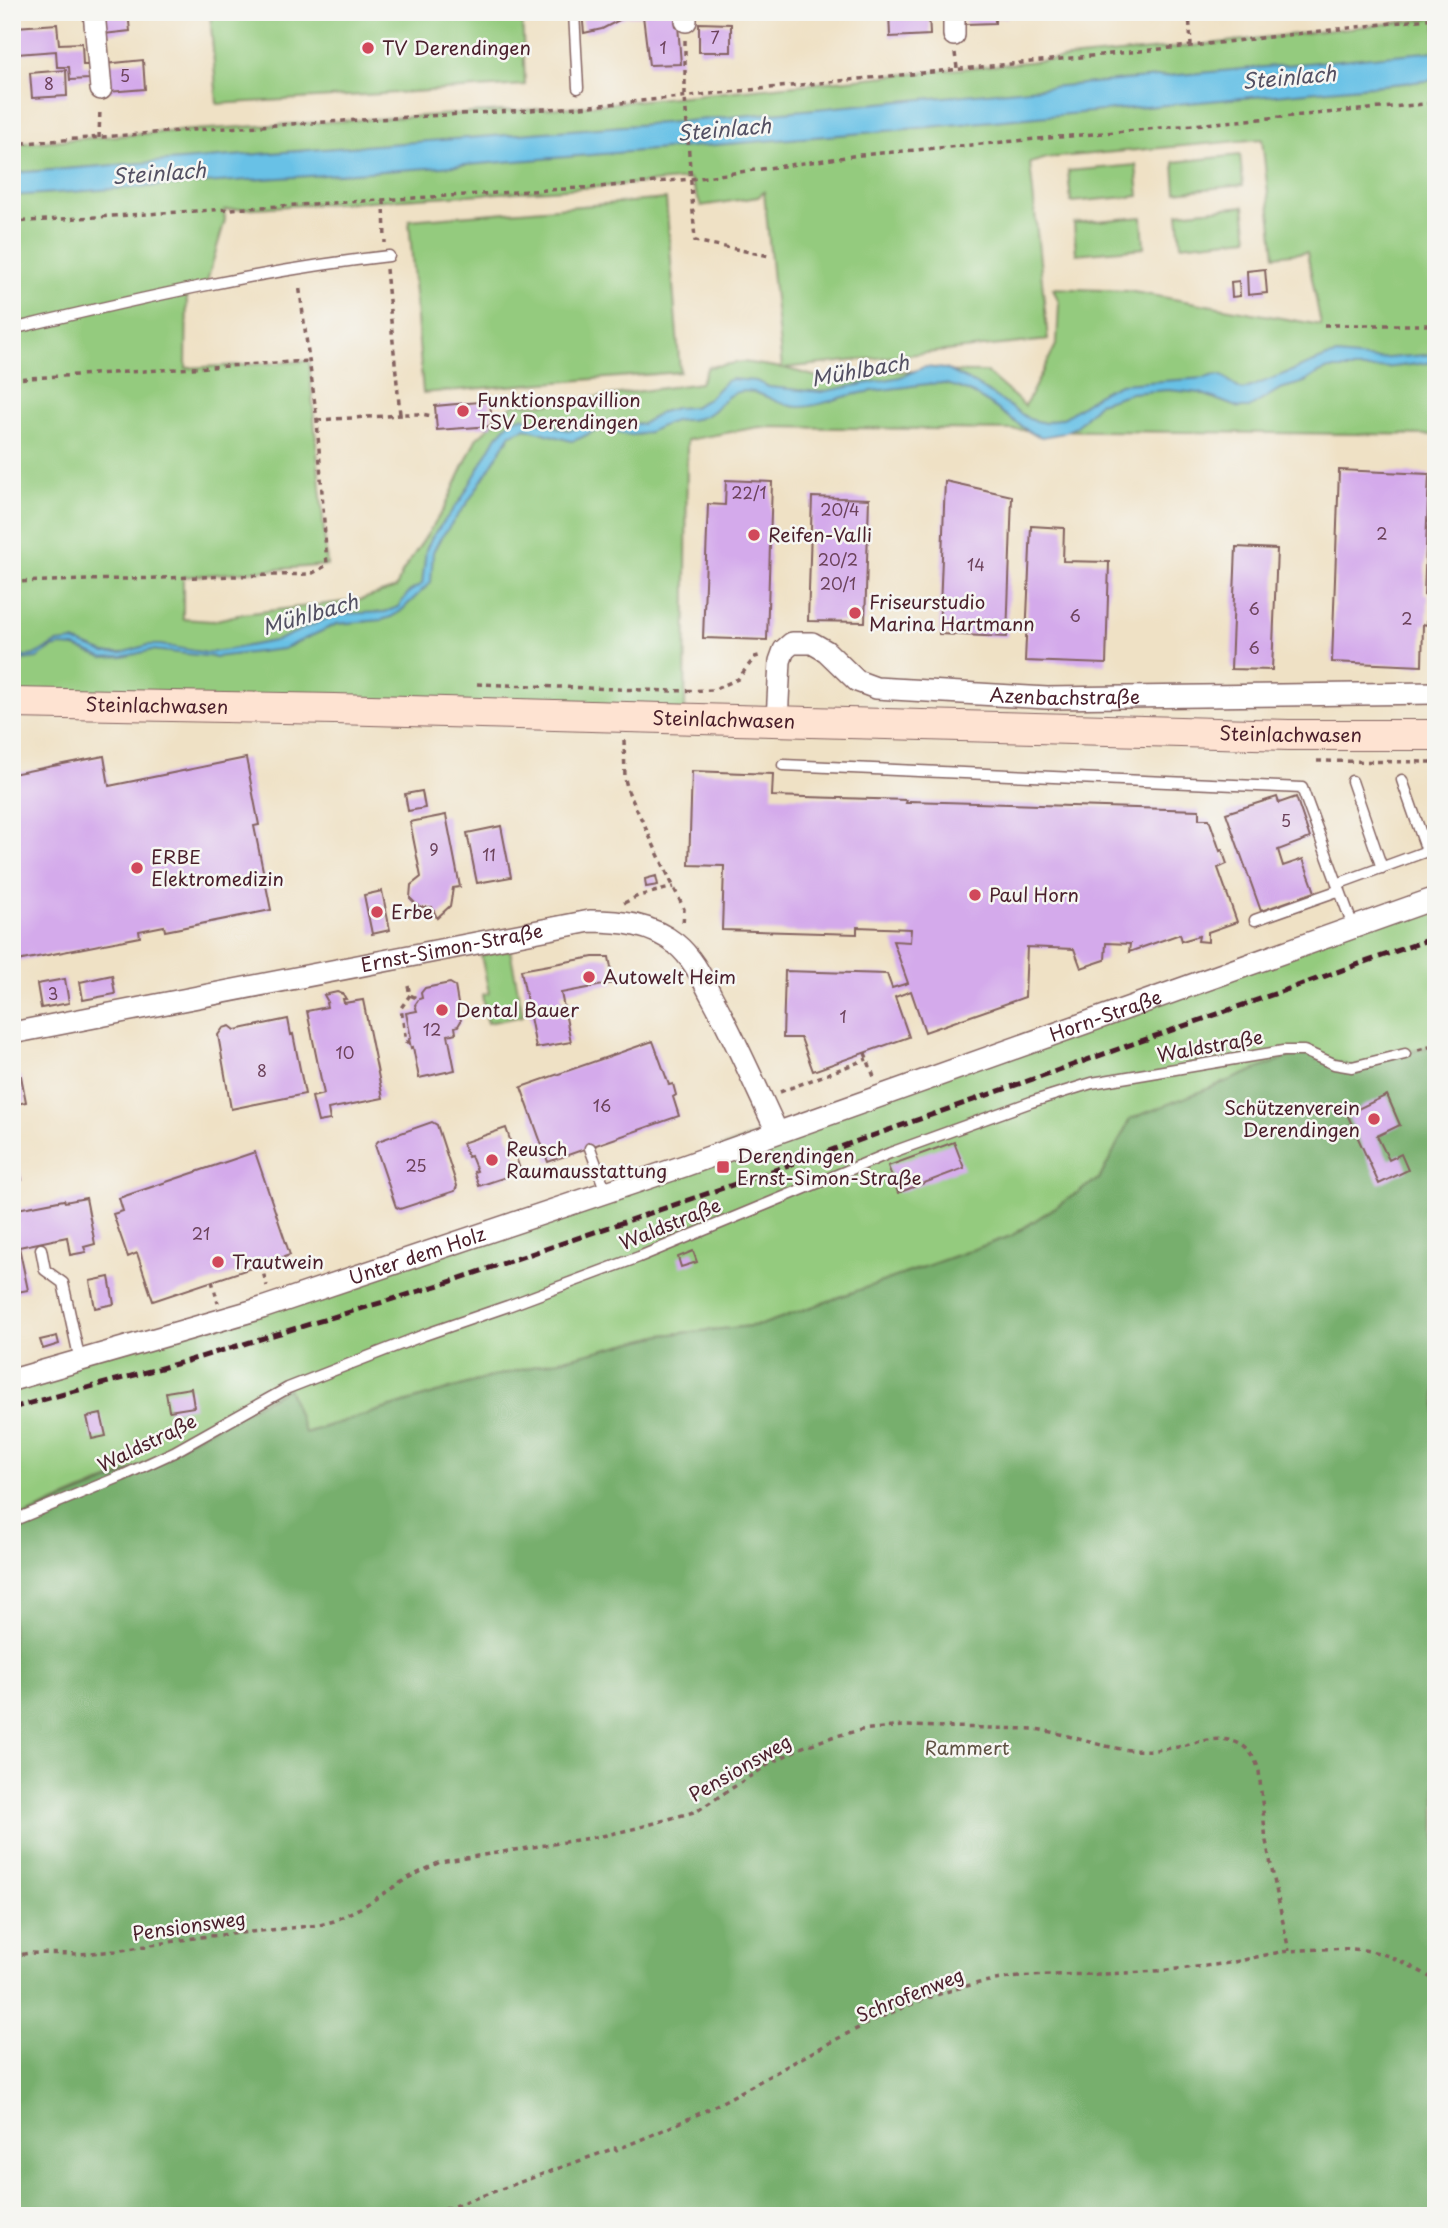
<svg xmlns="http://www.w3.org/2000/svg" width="1448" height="2228" font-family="'Playpen Sans',sans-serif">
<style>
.green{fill:#94cb7e;stroke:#6f7554;stroke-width:2;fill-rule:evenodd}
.forest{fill:#77af6d;stroke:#60674c;stroke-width:2}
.water{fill:#68c1e6;stroke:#597088;stroke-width:2}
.building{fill:#d4aaeb}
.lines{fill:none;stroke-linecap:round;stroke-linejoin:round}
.lane-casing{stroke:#846361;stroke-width:13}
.street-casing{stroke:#846361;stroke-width:24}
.secondary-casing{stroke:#846361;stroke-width:32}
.path{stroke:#846361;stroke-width:3.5;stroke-dasharray:5 5;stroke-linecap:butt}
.lane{stroke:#fff;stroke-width:10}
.street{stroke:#fff;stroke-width:21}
.secondary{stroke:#fee3d2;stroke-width:30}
.rail{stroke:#4a1f2b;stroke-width:5;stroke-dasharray:10 5;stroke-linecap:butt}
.poi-dot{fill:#d1495b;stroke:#f6f6f2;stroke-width:2.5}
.labels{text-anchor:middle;stroke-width:5;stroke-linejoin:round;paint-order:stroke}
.number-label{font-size:16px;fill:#6c425b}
.poi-label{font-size:19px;fill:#4a1f2b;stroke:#f6f6f2;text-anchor:start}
.street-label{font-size:19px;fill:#4a1f2b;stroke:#f6f6f2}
.park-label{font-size:19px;fill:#605344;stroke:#f6f6f2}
.water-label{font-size:21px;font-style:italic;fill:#535063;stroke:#f6f6f2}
</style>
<rect width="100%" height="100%" fill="#f6f6f2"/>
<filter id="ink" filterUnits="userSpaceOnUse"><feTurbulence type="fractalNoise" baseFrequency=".0143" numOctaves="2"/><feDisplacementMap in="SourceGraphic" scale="14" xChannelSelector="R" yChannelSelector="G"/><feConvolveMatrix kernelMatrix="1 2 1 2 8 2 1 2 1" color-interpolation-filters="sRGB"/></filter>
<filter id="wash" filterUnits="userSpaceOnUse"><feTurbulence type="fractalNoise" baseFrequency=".00686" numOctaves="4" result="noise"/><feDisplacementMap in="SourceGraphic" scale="28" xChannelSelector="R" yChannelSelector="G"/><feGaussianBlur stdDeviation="1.57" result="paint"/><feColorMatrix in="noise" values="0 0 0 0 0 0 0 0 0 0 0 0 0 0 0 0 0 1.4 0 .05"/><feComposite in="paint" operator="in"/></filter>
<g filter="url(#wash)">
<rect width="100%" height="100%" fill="#efe1c5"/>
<path class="green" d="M210,12H522L525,85L217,104Z
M1436,18V435L759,427L687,440L685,718L12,703V144L192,130L572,107L1191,46ZM1262,139L1275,256L1307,252L1321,325L1128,291L1053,288L1059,303L1057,343L1025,406L986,372L874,371L829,380L784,368L1048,340L1030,163L1047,158ZM690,179L701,206L758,197L764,192L782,368L743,362L708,367L700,383L546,404H514L476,439L444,509L403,571L396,588L360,600L242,614L212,621L183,619V577L327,565L309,361L186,368L187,290L206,285L225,220L224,210L598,187Z
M1240,155L1243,185L1176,192L1174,162Z
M1136,165L1139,196L1071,202L1068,171Z
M666,199L680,372L423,393L409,220Z
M1244,206L1248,238L1181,245L1178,213Z
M1142,217L1144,248L1076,254L1074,223Z
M1436,898V1045L1405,1054L1131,1119L1100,1178L1011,1236L761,1325L662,1335L487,1378L304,1433L288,1389L174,1452L12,1521V1380L262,1308Z
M510,950L523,1016L487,1023L482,995L489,993L481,955Z"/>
<path class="forest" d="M1436,1045V2216H12V1521L122,1476L288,1388L305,1433L487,1378L662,1335L761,1325L1011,1236L1100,1178L1130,1119L1304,1051L1352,1067Z"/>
<path class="water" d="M1436,51V80L864,133L429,168L12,196V173L676,122Z
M1436,354V362L1375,369H1329L1319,373L1305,382L1280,389L1249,408H1239L1200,393L1168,390L1131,393L1099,403L1076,427L1063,433L1042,437L1033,434C1012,421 993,404 971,393C941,378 928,384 898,388C884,390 870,391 856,394C836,398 819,407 799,407C777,407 759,387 738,392C722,395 717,414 699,418C690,421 681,419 672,422C658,426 649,435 633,435C620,436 608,428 596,431C587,433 581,440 571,441L526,428L511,434L468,502L440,539L433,552L431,582L401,611L391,617L382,620L337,624L283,649L215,657L152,650L123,657L103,658L75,647L61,646L52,648L37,658L21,660L12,659V654L24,657L34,655L57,643L74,641L105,653H122L148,645H160L207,653L227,650L278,640L337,614L385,612L398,607L409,592L422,584L426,550L432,537L462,498L497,436L512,420L522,417L567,430L575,429L582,424L596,421L642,424L661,412L675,408L693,407L708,399L726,381L731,379L756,381L769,387L821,392L900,377L924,367L946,369L976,384L1029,419L1045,423L1065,417L1102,392L1120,384L1205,378C1229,369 1225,384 1243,390L1327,357L1337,355L1376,359Z"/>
<g id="blocks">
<path class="building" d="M102,12H128L130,31L104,34Z
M582,12H677L681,64L649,65L643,16H627L602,29L584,33Z
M889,12H929L930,35L890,37Z
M965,12H1007V18H995V23L965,24Z
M1134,12H1157V15L1134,17Z
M699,23L731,24V52H699Z
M57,24L59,44L82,43L83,65H88L90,79L70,80L69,67H57L56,51L17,54L16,27Z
M143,60L145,89L108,92L105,64Z
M66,70L67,96L32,98L30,73Z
M1265,269L1267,293L1248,295L1247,271Z
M1239,281L1240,296L1232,297L1231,282Z
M490,401L492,426L437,430L435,406Z
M1339,470L1429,474L1424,595H1428L1427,625L1423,624L1422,666L1332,662Z
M726,480L772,482L767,640L703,638L708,504L725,505Z
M945,481L1012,496L1007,637L939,634Z
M812,497L869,499L865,622L808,621Z
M1031,526L1064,528L1063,561L1109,562L1106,664L1025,661Z
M1236,547L1277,549L1272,670L1231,669Z
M104,756L109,786L246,758L259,825L254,826L271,910L165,931L164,926L139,931L140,937L12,962V774Z
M692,771L773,774L772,796L907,800L906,803H910V801L1199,810V819H1209L1220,851L1222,850L1227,864L1218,868L1237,922L1208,932V942L1198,941L1199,936L1182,941L1180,934L1129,952L1130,944L1106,943L1105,960L1081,968L1074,949L1027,947L1025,997L925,1032L911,991L895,997L909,1037L813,1071L801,1038H783L785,971L887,974L892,988L908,983L893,941L910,942L911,929L857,927V934L722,930L724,866L689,865Z
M422,791L425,808L408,811L405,794Z
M1277,797L1279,803L1296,797L1310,838L1278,850L1283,866L1303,859L1315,892L1261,911L1226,813Z
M446,815L460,887L453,888L450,906L437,918L432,907H419L410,898L411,885L421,877L410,822Z
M501,826L511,877L477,883L467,833Z
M656,876L658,885L646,887L645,879Z
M382,891L390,930L372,934L364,895Z
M593,957H609L614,983L561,993L571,1042L536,1048L521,970Z
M112,975L115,994L83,1000L80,982Z
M65,979L69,1003L41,1008L37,984Z
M450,983L455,986L461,1021L458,1026L455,1027L456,1033L448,1035L455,1070L419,1078L413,1047L411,1048L409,1039L411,1038L406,1013L417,1011L415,1005L419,999L422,998L421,993L425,988Z
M337,992L343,994L346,999H343L344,1003L363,1000L383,1098L328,1109L330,1120L318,1122L312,1097L324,1094L307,1011L327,1007L326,1003L328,1002L324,995Z
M288,1019L291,1035L293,1034L305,1094L231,1109L218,1035L223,1028L230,1026L235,1030Z
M653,1041L669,1085L673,1084L676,1095L673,1097L679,1116L548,1162L521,1087Z
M21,1076L26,1102L12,1105V1077Z
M1387,1095L1400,1125L1377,1136L1389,1160L1401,1154L1408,1170L1379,1184L1347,1114Z
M432,1122L437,1125L457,1186L455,1191L400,1209L396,1207L375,1145L378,1141Z
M506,1128L521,1172L479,1186L474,1172L477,1171L471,1156L468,1157L462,1143Z
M13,1138L22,1180L12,1183V1139Z
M954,1142L964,1168L898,1193L888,1166Z
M255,1152L290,1255L153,1301L137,1253L128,1257L113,1214L123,1211L119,1198Z
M86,1198L95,1244L84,1247L86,1252L70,1255L67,1237L19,1247L28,1290L12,1293V1210L64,1200L65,1202Z
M693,1251L697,1262L681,1267L678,1257Z
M109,1277L114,1304L95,1308L90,1281Z
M57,1336L59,1344L43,1349L40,1340Z
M191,1388L194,1407L169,1411L166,1392Z
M101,1414L106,1436L92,1439L87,1417Z"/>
</g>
</g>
<g filter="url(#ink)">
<use href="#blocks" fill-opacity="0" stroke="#846361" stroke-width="2"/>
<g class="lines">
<defs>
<path id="lane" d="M574,12L578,88
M12,329C137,299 262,270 389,256
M783,765L1302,788L1354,929
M1352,781L1382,868
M1337,884L1427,851L1402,780
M1255,920L1340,890
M590,1148L606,1192
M41,1249L45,1270L63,1283L80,1361
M12,1521L122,1476L174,1452L288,1388L424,1335L508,1306L639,1257L890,1153L1031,1102L1092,1083L1283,1051H1304L1334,1064L1352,1067L1405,1054"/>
<g id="street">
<path d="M94,12L101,89"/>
<path d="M954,12V35"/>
<path d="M686,21V12"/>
<path id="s1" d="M777,721L780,661L784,650L792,643H812L826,651L857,681L876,688L1047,698L1436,693"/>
<path id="s2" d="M12,1033L590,921C621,921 651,924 676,944C693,958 702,978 712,997C736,1041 756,1087 777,1132"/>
<path id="s3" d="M12,1380L262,1308L684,1166L1436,898"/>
</g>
<g id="secondary">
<path id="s4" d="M12,703L334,709L1289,735H1436"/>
</g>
</defs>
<use href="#lane" class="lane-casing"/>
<use href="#street" class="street-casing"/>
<use href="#secondary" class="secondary-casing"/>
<path class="path" d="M1189,12L1191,46
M1388,12V24
M685,40V97L695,241L770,256
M955,53L957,68
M99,138L100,108
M12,144L192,130L580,107L1191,46L1436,18
M384,200L385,243
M12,222L598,187L691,179L860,155L1436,103
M386,269L400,414H422L436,417
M1324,325H1436
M12,379L309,361
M317,420L402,415
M12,582L311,574L327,565L317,420L299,284
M477,684L671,691L713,690L738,679L755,657L762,655
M624,740L625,779L628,791L684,909L683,926
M1317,761L1436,762
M624,903L638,896L674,887
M408,986L410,995L419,999
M410,995L401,1008L406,1042H410
M1418,1050L1436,1045
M865,1053L874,1077
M780,1092L867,1059
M261,1265L267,1286
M212,1281L218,1303
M12,1956L30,1953L79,1954L116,1951L200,1937L320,1925L334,1921L364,1906L408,1878L440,1862L602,1836L637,1828L697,1811L766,1766L800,1748L832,1737L861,1730L903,1726L1034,1729C1067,1733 1097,1747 1130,1750C1146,1751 1162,1750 1178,1747C1195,1743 1214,1736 1232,1741C1247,1745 1255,1756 1259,1771L1266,1841L1289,1951
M426,2216L615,2148L616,2150C652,2135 688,2120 722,2102C803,2059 885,2005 975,1984C1017,1974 1059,1975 1101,1974C1142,1973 1182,1969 1222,1964C1245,1961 1267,1953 1290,1951C1317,1949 1352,1946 1379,1953C1399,1959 1419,1970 1436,1981"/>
<use href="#lane" class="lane"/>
<use href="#street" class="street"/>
<use href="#secondary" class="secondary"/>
<path class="rail" d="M12,1408L187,1361L443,1284L738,1183L1436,937"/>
</g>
</g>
<g class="poi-dot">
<circle cx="368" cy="48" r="7"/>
<circle cx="463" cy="411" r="7"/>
<circle cx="754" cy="535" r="7"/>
<circle cx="855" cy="613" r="7"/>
<circle cx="137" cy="868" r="7"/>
<circle cx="975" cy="895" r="7"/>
<circle cx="377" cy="912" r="7"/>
<circle cx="589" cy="977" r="7"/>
<circle cx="442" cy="1010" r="7"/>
<circle cx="1374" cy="1119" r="7"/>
<circle cx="492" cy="1160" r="7"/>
<rect x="716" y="1160" width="14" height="14" rx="3.5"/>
<circle cx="218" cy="1262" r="7"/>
</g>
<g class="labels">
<g class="number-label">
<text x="715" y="44">7</text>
<text x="663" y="54">1</text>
<text x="125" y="82">5</text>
<text x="49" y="90">8</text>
<text x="749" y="499">22/1</text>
<text x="840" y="516">20/4</text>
<text x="1382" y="540">2</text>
<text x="838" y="566">20/2</text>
<text x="976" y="571">14</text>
<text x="838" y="590">20/1</text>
<text x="1254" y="615">6</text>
<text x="1075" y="622">6</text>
<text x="1407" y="625">2</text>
<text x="1254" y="654">6</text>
<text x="1286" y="827">5</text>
<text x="434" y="856">9</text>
<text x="489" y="861">11</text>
<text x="53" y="1000">3</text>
<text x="843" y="1023">1</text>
<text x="432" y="1036">12</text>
<text x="345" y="1059">10</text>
<text x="262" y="1077">8</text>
<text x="602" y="1112">16</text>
<text x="416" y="1172">25</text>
<text x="201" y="1240">21</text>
</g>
<g class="poi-label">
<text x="382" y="55">TV Derendingen</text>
<text x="477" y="407">Funktionspavillion<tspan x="477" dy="22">TSV Derendingen</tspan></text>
<text x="768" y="542">Reifen-Valli</text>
<text x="869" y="609">Friseurstudio<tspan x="869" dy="22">Marina Hartmann</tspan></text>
<text x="151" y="864">ERBE<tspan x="151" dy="22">Elektromedizin</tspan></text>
<text x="989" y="902">Paul Horn</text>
<text x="391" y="919">Erbe</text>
<text x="603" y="984">Autowelt Heim</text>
<text x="456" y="1017">Dental Bauer</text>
<text x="1360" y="1115" text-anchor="end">Schützenverein<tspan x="1360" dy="22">Derendingen</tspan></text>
<text x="506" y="1156">Reusch<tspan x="506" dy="22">Raumausstattung</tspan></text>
<text x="737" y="1163">Derendingen<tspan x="737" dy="22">Ernst-Simon-Straße</tspan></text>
<text x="232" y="1269">Trautwein</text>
</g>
<g class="street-label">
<text dy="7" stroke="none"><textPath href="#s1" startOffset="371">Azenbachstraße</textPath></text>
<text dy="7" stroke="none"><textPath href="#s4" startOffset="145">Steinlachwasen</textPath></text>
<text dy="7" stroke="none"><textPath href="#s4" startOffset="712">Steinlachwasen</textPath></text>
<text dy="7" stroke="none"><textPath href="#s4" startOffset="1279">Steinlachwasen</textPath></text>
<text dy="7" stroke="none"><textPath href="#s2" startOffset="448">Ernst-Simon-Straße</textPath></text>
<text dy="7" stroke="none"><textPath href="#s3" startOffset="1153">Horn-Straße</textPath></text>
<text transform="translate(1210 1046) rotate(-10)" y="7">Waldstraße</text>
<text transform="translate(670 1224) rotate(-22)" y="7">Waldstraße</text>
<text dy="7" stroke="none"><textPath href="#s3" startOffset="424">Unter dem Holz</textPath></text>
<text transform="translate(147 1443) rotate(-26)" y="7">Waldstraße</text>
<text transform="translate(740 1768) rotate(-30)" y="7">Pensionsweg</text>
<text transform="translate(189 1926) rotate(-8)" y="7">Pensionsweg</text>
<text transform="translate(910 1995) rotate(-22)" y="7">Schrofenweg</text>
</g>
<g class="park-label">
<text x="967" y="1755">Rammert</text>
</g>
<g class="water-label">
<text transform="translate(1289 78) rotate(-5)" y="7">Steinlach</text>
<text transform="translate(724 130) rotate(-5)" y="7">Steinlach</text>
<text transform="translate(159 174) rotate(-4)" y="7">Steinlach</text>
<text transform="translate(860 371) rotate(-10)" y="7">Mühlbach</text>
<text transform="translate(310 615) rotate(-16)" y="7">Mühlbach</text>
</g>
</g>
<rect width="1448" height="2228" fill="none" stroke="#f6f6f2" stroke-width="42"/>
</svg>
